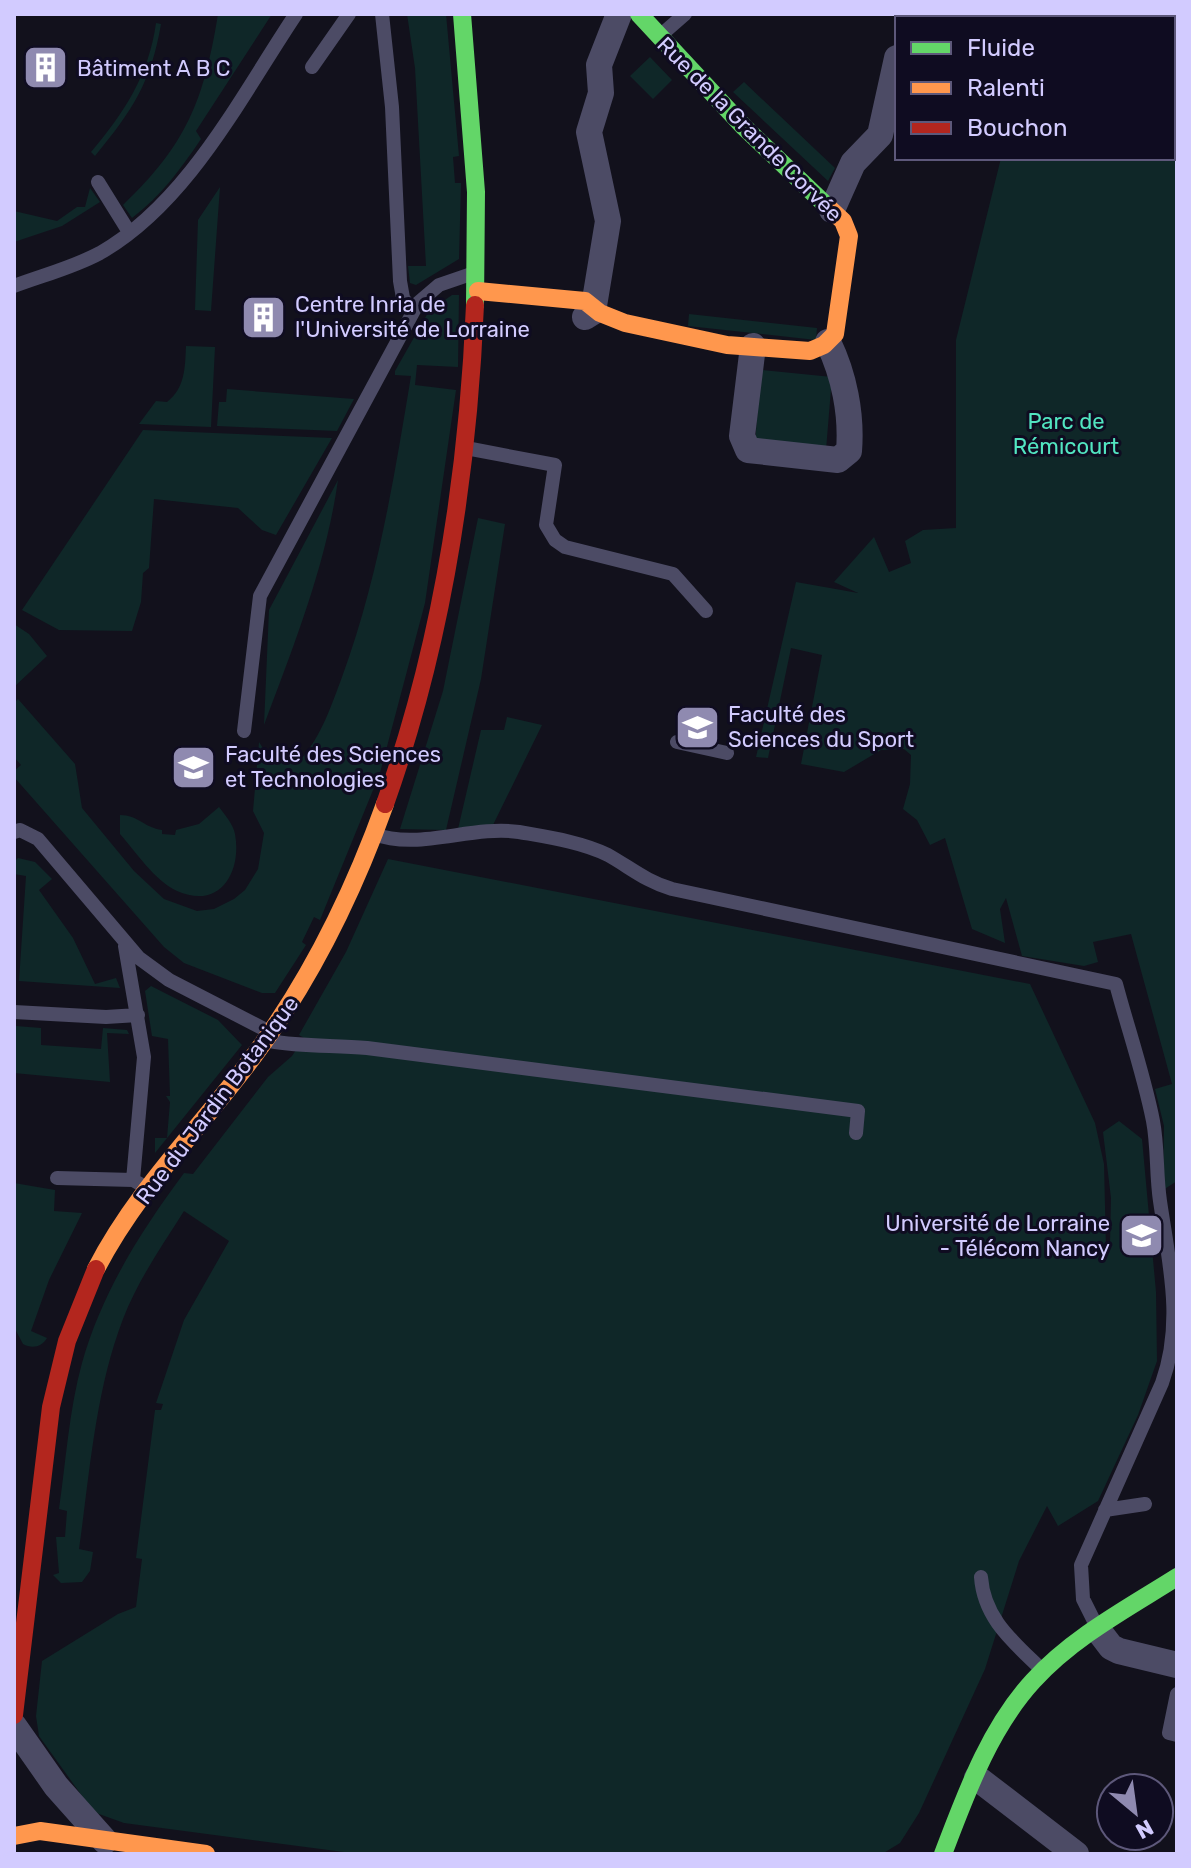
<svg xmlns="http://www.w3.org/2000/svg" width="1191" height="1868" font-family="Rubik,sans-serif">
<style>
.green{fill:#0f2728}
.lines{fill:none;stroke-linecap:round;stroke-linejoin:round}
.lane{stroke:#4c4b65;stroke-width:14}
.street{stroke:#4c4b65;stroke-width:26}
.fast{stroke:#63d668;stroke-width:18}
.slow{stroke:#ff974d;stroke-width:18}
.jam{stroke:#b3261e;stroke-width:18}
.labels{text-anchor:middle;stroke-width:6;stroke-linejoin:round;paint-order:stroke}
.poi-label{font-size:22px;fill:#d2cbff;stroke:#0f0c21;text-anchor:start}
.street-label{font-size:22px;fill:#d2cbff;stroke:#0f0c21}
.park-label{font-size:22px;fill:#52e5c1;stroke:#0f0c21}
</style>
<rect width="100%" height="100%" fill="#12111c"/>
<path class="green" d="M218,14H272L196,131L201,139C180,170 161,196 132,218L123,205C187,144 204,100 218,14Z
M407,14H446L459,156L453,157L455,183H461L459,259L416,285L410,283L408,266H426L415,68Z
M1062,14H1177V1181L1163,1190L1164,1126L1155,1089L1172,1084L1131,934L1093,942L1098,962L1084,966L1022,956L1006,898L1000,909L1005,943L972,929L945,838L930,845L917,820L903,809L910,784L911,755L904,749L881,750L844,772L801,764L822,655L791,648L768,758L756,757L796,582L858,593L834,582L874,537L889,572L911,563L905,541L923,530L956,528V340L1001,158H1173V18H1061Z
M156,23L161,24C151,83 132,111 95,156L91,152C124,113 149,75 156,23Z
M650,57L672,80L653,99L630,76Z
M744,82L835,168L828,181L733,92Z
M220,187L211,311L195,310L198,220Z
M90,188L100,202L62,226L14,242V211L57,221L77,207H85Z
M452,295H459L458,367L417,365L415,385L456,390L425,603L380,773L320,920L314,917L302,942L306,945L275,993H262L184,963L164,947L14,777V771L21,765L14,757V703L18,699L75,764L82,808L134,871L164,899L197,911L214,909L234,899L245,890L258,869L264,833L253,811L259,742C268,758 284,765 301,759C321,737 332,704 342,677C378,579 394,478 411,376L395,375V371L429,311Z
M689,314L817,328L816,340L688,326Z
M186,346L215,347L211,427L139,424L156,401L167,402C185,388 185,368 186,346Z
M761,370L832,377L826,450L755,443Z
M227,389L354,399L337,431L217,426L219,402H226Z
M143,430L332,438L276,535L262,530L238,508L154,499L149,568L143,573L141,602L132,631L59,630L22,610Z
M338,480C326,565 294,645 264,725L269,610Z
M478,518L505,524L481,679L446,830L400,829L443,691Z
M14,624L29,634L47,656L14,687Z
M507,717L542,725L493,825L458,829L481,730H504Z
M219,807C225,815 233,824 235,834C242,872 220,910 177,891C154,880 136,852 120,834V815C138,815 145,828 162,830V834L175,835L176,830L199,824Z
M18,858L35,862L52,879L39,890L73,938L95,984L116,978L120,988L19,981L26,876L14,874V862Z
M388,859L1030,984L1095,1123L1104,1164L1106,1249L1110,1244L1111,1198L1103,1132L1119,1121L1142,1139L1156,1292L1157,1361L1138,1415L1098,1501L1058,1526L1047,1506L1019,1561L985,1669L919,1813L900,1843L882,1854H359L124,1823L99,1814L90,1807L39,1736L36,1716L42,1661L118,1614L136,1607L142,1559L136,1558L155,1410H161L163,1404L156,1403L184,1320L229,1241L184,1211C162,1246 138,1280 123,1319C95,1392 90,1472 79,1549L93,1552L90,1571L82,1582L61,1583L53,1575L59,1573L56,1537H65L67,1511L59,1509C66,1461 69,1410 82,1363C102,1292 141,1231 184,1173L193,1174L268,1077L292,1056L304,1038L299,1035L346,952Z
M151,986L218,1020L242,1045L155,1153V1138H167L170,1102L166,1096H170L168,1039L152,1036L145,991Z
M16,1026L41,1028V1045L101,1049L103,1028L127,1030L129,1034L107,1033L110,1082L14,1073Z
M14,1183L55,1190L54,1211L82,1213L49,1280L31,1331L47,1338C42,1347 32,1349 23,1344L14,1327Z"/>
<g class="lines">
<path class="lane" d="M382,14L392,107L400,281L403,298L413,312
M661,35L685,14
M312,67L349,14
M98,182L129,232
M14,286C43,275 72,268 100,253C188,203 241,96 296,14
M466,448L555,465L546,525L555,540L565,547L673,574L706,611
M244,731L260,596L418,303L439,285L474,273
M677,742L727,753
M14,832L20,830L38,839L139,958L169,980L268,1031
M374,834C419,851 471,825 519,832C547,837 582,842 608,855C631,868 647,882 672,889L1116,984C1128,1029 1144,1075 1153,1121C1158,1147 1156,1174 1160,1201C1169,1263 1184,1322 1162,1383L1081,1565L1083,1599L1097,1627
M125,946L144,1057L133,1180
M14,1012L106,1017L138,1015
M270,1041C302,1047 334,1045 367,1048L858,1111L856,1133
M57,1178L133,1180L140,1184
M1105,1510L1145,1504
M981,1577C984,1620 1015,1643 1043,1671
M1177,1694L1169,1733L1177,1735"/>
<path class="street" d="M935,18L939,14
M832,210L853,163L880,135L897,58
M585,317L593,312L608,221L589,132L601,93L599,65L619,14
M753,346L742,436L748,450L838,460L849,451C852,414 844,375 828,342
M1098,1630L1111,1647L1119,1651L1177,1665
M14,1726L56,1786L105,1841
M977,1778L1076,1854"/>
<path class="fast" d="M462,14L476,192L475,305
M639,14L744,127L829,208
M943,1854C966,1794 989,1729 1033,1681C1073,1637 1128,1608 1177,1577"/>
<path class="slow" d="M478,291L585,301L600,313L625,323L727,345L810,351L824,345L835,334L849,236L843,221L829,208
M96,1269C137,1189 203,1125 256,1053C312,977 353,893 385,804
M14,1836L40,1831L206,1854"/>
<path class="jam" d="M385,804C442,644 468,474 475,305
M14,1715L51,1407L67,1341L96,1269"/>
</g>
<defs>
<symbol id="building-square" viewBox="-11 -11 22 22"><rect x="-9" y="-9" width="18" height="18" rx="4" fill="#8f8ab0" stroke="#0f0c21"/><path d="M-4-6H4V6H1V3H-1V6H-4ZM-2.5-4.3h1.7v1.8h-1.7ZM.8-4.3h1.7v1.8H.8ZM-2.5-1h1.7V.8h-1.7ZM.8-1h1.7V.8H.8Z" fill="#fff"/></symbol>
<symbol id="university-square" viewBox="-11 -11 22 22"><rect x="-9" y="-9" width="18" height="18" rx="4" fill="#8f8ab0" stroke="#0f0c21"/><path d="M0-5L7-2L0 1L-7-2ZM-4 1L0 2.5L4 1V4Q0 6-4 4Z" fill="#fff"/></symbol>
</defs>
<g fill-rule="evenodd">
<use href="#building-square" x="20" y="42" width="51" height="51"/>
<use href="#building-square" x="238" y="292" width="51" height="51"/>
<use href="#university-square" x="672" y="702" width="51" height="51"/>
<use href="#university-square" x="168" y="742" width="51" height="51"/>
<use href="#university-square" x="1116" y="1210" width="51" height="51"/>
</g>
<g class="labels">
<g class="poi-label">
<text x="77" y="76">Bâtiment A B C</text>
<text x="295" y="312">Centre Inria de<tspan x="295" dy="25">l'Université de Lorraine</tspan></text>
<text x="728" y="722">Faculté des<tspan x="728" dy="25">Sciences du Sport</tspan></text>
<text x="225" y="762">Faculté des Sciences<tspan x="225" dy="25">et Technologies</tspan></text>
<text x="1110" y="1231" text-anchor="end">Université de Lorraine<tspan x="1110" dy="25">- Télécom Nancy</tspan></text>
</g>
<g class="street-label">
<text transform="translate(750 129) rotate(45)" y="8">Rue de la Grande Corvée</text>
<text transform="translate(217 1100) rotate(-53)" y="8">Rue du Jardin Botanique</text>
</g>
<g class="park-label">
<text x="1066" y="429">Parc de<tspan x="1066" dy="25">Rémicourt</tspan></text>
</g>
</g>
<rect width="1191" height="1868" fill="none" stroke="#d2cbff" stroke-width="32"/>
<rect x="895" y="16" width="280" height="144" fill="#0f0c21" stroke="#5d587a" stroke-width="2"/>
<rect x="911" y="42" width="40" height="12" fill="#63d668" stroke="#5d587a" stroke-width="2"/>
<text x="967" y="56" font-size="24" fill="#d2cbff">Fluide</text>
<rect x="911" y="82" width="40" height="12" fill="#ff974d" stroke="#5d587a" stroke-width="2"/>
<text x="967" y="96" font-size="24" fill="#d2cbff">Ralenti</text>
<rect x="911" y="122" width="40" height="12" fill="#b3261e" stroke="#5d587a" stroke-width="2"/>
<text x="967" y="136" font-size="24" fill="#d2cbff">Bouchon</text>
<g transform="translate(1135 1812) rotate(151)"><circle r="38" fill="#0f0c21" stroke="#5d587a" stroke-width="2"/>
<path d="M0-6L14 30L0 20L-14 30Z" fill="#8f8ab0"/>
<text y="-12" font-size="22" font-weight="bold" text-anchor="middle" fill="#d2cbff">N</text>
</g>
</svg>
